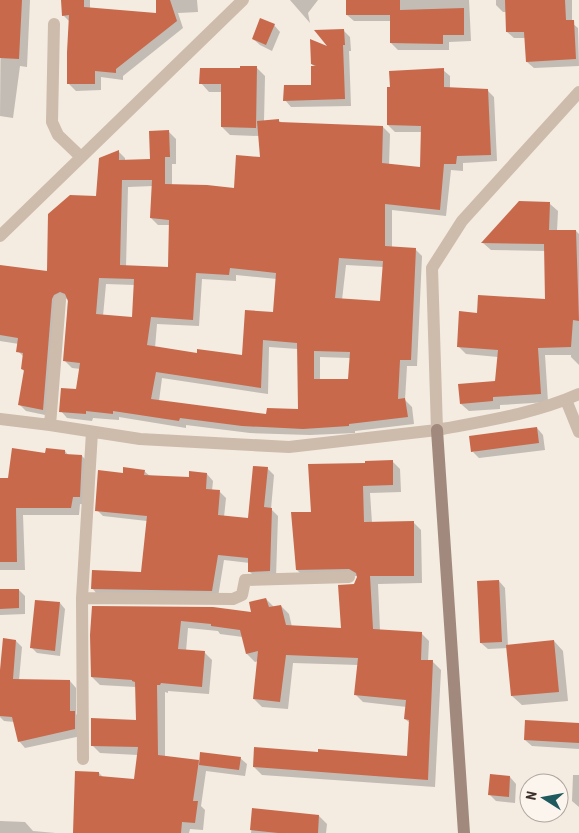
<svg xmlns="http://www.w3.org/2000/svg" width="579" height="833" font-family="'Roboto Condensed',sans-serif">
<style>
.shadow{fill:#0003;fill-rule:evenodd}
.building{fill:#c8694b;fill-rule:evenodd}
.lines{fill:none;stroke-linecap:round;stroke-linejoin:round}
.street{stroke:#cdbbac;stroke-width:12}
.secondary{stroke:#a18a7d;stroke-width:12}
</style>
<rect width="100%" height="100%" fill="#f4ebe1"/>
<path class="shadow" d="M1,0H30L27,67L20,66L13,118L0,116Z
M62,0H90V9L158,14L157,0H197L198,12L178,13L183,28L123,76V80L101,77V90L76,91L69,84L70,22L63,15Z
M290,0H318L308,13L310,23Z
M347,0H469L471,41L449,42V50H398L391,43V21H354L347,15Z
M496,0H572V23L578,28L579,66L534,68L527,62L526,38H514L507,32V12H503L496,5Z
M274,25L280,32L272,51L260,45L253,39Z
M344,31L350,37L351,51H349L351,106L291,107L285,100L313,86L316,68L312,64L331,49Z
M256,67L265,76L264,121L278,120L282,123L383,127L390,134L389,165L421,169L422,132H395L388,125L443,70L450,76V89L487,90L494,97L497,161L463,163V171L451,170L446,216L392,210V248L416,250L422,256L417,366H407L405,400L412,407L414,424L355,431V433L310,435L250,433L186,425V428L119,417V420L93,418L92,421L67,418L61,411L77,391L81,369L72,368L65,361L68,298L60,302L50,416L26,411L19,404L25,372L22,369L24,357L18,351L19,344L0,341V267L48,272L98,197L119,152L125,158V161H151L169,132L176,139V164H172V186L235,190L261,158L259,136L230,135L222,127V92H209L201,83L241,70ZM153,186L151,218L158,225H170L169,269L126,267L128,187ZM346,265L384,267L382,302L342,300ZM236,275L277,279L274,313L243,356L198,354L155,348L157,324L199,326L202,279L236,281ZM106,284L135,285L133,319L103,316ZM269,347L298,349L299,411L267,415L159,401L162,378L268,394ZM320,357L351,358L350,380H320Z
M520,203L550,204L558,211L557,231H576L579,234V365L571,357V355H545L548,402L500,405V409L469,411L461,404L496,382L498,357L466,354L458,346L478,314L547,300L546,251L491,250L483,243Z
M537,428L543,435L545,450L479,458L473,452Z
M65,451L69,456H82L90,464L87,505L80,504L79,515H23L25,570H0V479H9L46,454Z
M392,461L400,469L401,492L370,493L372,523L413,522L421,530L422,583L378,584L380,631L421,633L429,641L428,662H433L441,670L435,787L262,775L254,767L408,758L410,723L405,719L407,707L363,702L355,694L359,665L293,663L288,709L262,707L254,699L259,661L255,662L247,654L243,637L220,634L218,631L188,628L186,651L204,652L212,660L209,694L168,691V693L165,692V757L198,761L200,763L240,758L247,764L245,776L206,771L201,806L205,810L203,830L190,829L189,833H74L99,773L104,778L135,780L138,755L100,753L92,745L137,721L136,687L100,685L92,677L94,607L253,613L266,599L274,607L281,606L289,614L292,627L342,629L354,585L359,576L305,578L297,570L313,514L366,465Z
M267,468L274,475L271,509L278,516L276,577L256,578L249,571L250,563L224,560L218,597L98,595L92,588L142,574L147,521L103,516L97,510L124,474L144,471L150,476L190,479L207,474L213,481L212,491L220,492L226,498L224,517L249,520Z
M499,581L505,588L508,646L554,641L563,651L568,701L522,705L512,696L508,648L488,649L481,643Z
M0,590H19L25,596V614L0,615Z
M60,603L65,609L60,656L37,653L32,648Z
M16,641L22,647L19,680L70,681L76,688V714L81,719V736L25,748L19,741L15,722L4,721L0,717V684Z
M579,725V749L532,746L525,740Z
M573,775H579V807L572,801Z
M510,777L516,784L515,803L496,801L490,795Z
M254,810L319,816L327,824L326,833H251Z
M0,821L25,822L33,831L56,833H0Z"/>
<path class="building" d="M0,0H22L19,59L0,58Z
M61,0H84V7L156,13V0H170L177,21L116,69V73L95,71V84H67V52L69,15L62,16Z
M346,0H400V10L464,8V35H443V44L390,43V15H346Z
M505,0H565L566,20H574L576,59L526,62L524,32H506Z
M260,18L275,24L266,45L252,39Z
M344,29L345,45H343L345,99L283,101L284,85H311V66H316L311,64L310,39L327,46L314,30Z
M240,66H257L256,128L221,127V84H199L200,68H240Z
M444,68V87L488,89L491,155L457,156L456,164H444L440,210L385,204V246L416,248L411,360H400L398,399L405,398L408,417L349,424V426L303,429L242,426L180,418L179,421L113,411V414L86,411V414L59,412L61,388L76,389L80,363L63,361L68,301L65,294L60,292L54,295L52,299L43,410L18,405L24,370L21,369L23,353L16,352L18,338L0,335V265L47,271L48,214L70,195L96,196L99,158L119,150V160L150,159L149,131L169,130L170,157H165V184L207,185L234,188L236,155L260,157L257,121L279,119V122L383,126L382,163L420,167L421,126L387,125V87H390L389,71ZM122,180H152L150,218L169,220L168,267L120,265ZM339,258L383,261L380,301L335,298ZM230,268L276,273L273,312L245,310L242,355L197,349V353L147,345L151,317L193,320L196,273L229,275ZM99,278L134,279L132,317L96,314ZM263,340L297,343L298,409L267,408L266,414L151,399L156,372L261,388ZM314,351L350,352L348,379H314Z
M519,201L550,202L549,230H576L579,321L573,320L571,347L538,348L541,394L493,397V401L460,404L458,384L495,381L498,350L457,347L459,311L477,313L478,295L545,299L544,244L481,243Z
M537,427L539,443L471,452L469,436Z
M12,448L45,453L46,448L65,450V454L82,455L80,497H73L71,508H16L17,562H0V478H8Z
M393,460V485L363,486L364,522L414,521V576H370L373,629L422,632L421,660H433L428,780L253,767L254,747L318,752V749L407,756L409,720L404,719L406,700L354,695L358,658L286,655L280,702L253,699L258,651L246,654L240,630L211,626V624L181,621L178,649L205,651L202,687L161,683L160,685H157L158,755L199,760L193,801H198L195,823L182,822L181,833H73L75,771L99,772V776L134,779L138,747L91,746V718L136,720L135,682L132,681V680L91,677L90,635L92,606L213,607L251,612L249,602L266,598L269,607L281,605L286,625L341,628L338,585L354,584L357,577L356,573L349,569L296,570L291,512H311L308,464L365,463V461Z
M253,466L268,467L264,507L272,508L270,571L248,572V558L218,555L212,591L91,589L92,570L141,572L147,516L95,511L98,470L123,473V467L145,470L144,475L189,477V471L207,473L206,489L220,490L218,515L248,518Z
M499,580L502,642L480,643L477,581Z
M0,589H19V608L0,609Z
M35,600L60,602L55,651L30,648Z
M3,638L16,640L13,679L70,680V711H75V729L18,742L12,717L0,716V670Z
M554,640L559,692L511,696L506,645Z
M525,720L579,723V743L524,740Z
M200,752L241,757L239,770L199,765Z
M490,774L510,776L509,797L488,795Z
M252,808L319,815L318,833H278L250,830Z"/>
<g class="lines">
<path class="street" d="M54,24L52,122L58,135L81,157
M0,236L243,0
M566,400L579,432
M0,419L50,425L140,439L289,447L437,430L432,268L462,221L579,92
M50,425L60,300
M437,430C485,421 534,414 579,394
M82,598L233,599L242,595L245,580L349,577
M83,759L82,598L92,432"/>
<path class="secondary" d="M437,430L464,833"/>
</g>
<g transform="translate(544 798) rotate(281)"><circle r="24" fill="#fbf5ee" stroke="#aea6a0"/>
<path d="M0-4L9 19L0 12L-9 19Z" fill="#1f5a5e"/>
<text y="-8" font-size="14" font-weight="bold" text-anchor="middle" fill="#3b302b">N</text>
</g>
</svg>
